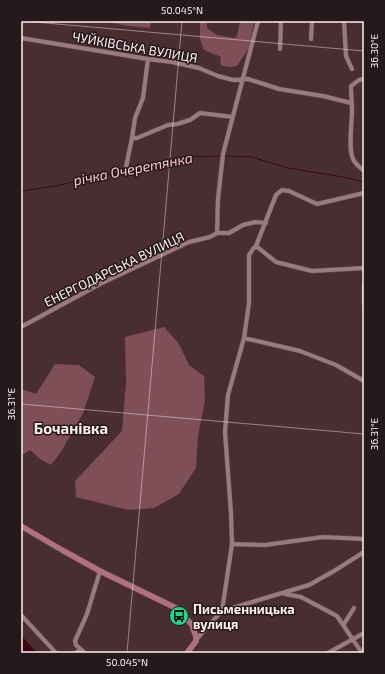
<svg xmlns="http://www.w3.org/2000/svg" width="385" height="674" font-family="'Exo 2',sans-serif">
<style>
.green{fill:#7f4f58}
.water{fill:#390616}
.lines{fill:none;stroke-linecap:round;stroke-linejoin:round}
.stream{stroke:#390616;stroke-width:1}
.minor-casing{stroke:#634e51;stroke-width:5}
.secondary-casing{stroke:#634e51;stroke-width:6}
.minor{stroke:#9a7a7f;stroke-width:4}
.secondary{stroke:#b0717f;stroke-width:5.5}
.ticks{fill:none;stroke:#feeff1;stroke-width:1;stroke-opacity:0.45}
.labels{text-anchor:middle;stroke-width:3;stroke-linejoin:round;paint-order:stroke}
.street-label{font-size:13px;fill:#feeff1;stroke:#25191b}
.poi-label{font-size:13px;font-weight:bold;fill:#feeff1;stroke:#25191b;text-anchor:start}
.water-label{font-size:14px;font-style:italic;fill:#fdc4ce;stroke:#25191b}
.quarter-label{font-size:15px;font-weight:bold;fill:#feeff1;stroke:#25191b}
.neatline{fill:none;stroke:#feeff1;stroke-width:1.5}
.ticks-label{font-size:10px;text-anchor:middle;fill:#feeff1}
</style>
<rect width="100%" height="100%" fill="#482d32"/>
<path class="green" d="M101,21H151L150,28L129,26Z
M200,21H207V28L217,35L234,38L237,36L240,21H254L249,48L237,66L232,67L222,66L220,63L221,57L204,50L200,39Z
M164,327L179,344L189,365L204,376L205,401L198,436L196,468L179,494L154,508L128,510L76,497L75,481L122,431L126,382L125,337Z
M55,364L79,365L95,377L83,413L61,452L51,465L40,459L30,450L21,456V389L36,394Z"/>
<path class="water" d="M21,635L37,653H21Z"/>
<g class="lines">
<path class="stream" d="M224,156L252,157L288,168L343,177L364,182
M21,191L56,186L85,179L91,176L107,174H115L157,166L186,157L221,156"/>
<defs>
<path id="minor" d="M344,21L346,56L352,69
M21,38L148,59L172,62L199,68L218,76L233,80L248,79L279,89L323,96L351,103
M311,39L312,21
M280,49L281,21
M364,79L359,80L351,86C351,95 352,103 352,111C352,124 348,148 353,159C355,164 360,167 364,171
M132,138H137L168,125L177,124L190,120L200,113L233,117
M126,167L132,138L135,118L143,98L148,59
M217,233L218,199L223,154L258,21
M256,246L276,262L312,271L364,268
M364,285V304
M21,327L100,284L189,242L210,237L217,233H229L243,225L256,222L266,223
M244,338L300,351L336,365L364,381
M232,544L265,545L323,537L364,539
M285,594L301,597L337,616L362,653
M222,611L232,544L231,513L225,432L228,395L244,338L249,303V255L253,249L256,246L276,195L282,190L289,191L317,204L364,193
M21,615L56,653
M344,624L354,608
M192,625L208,626
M196,640L208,626L222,611L309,585L334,571L364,552
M75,653L81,650
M85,653L76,645L75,641L87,614L100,571
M328,653L364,633"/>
<path id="secondary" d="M21,526L62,550L100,571L178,609L192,625L196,637V641L187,653"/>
</defs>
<use href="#minor" class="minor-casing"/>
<use href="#secondary" class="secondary-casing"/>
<use href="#minor" class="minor"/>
<use href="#secondary" class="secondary"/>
</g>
<path class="ticks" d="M23,21L364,51M21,404L364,434M127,653L182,21"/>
<defs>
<symbol id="bus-disc" viewBox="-11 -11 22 22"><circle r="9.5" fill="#15d989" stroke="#25191b"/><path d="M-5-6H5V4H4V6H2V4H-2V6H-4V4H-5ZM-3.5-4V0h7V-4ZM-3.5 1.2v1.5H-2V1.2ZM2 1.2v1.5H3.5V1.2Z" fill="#111"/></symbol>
</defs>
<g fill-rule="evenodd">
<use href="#bus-disc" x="168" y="605" width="22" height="22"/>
</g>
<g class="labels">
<g class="street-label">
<text transform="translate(135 47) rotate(10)" y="5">ЧУЙКІВСЬКА ВУЛИЦЯ</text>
<text transform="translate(114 269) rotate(-26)" y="5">ЕНЕРГОДАРСЬКА ВУЛИЦЯ</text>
</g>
<g class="poi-label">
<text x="193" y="614">Письменницька<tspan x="193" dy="15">вулиця</tspan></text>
</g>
<g class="water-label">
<text transform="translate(133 169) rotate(-11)" y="5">річка Очеретянка</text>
</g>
<g class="quarter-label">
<text x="71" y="434">Бочанівка</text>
</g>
</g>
<rect width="385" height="674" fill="none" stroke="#25191b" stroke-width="44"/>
<rect x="22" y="22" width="341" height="630" class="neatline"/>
<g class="ticks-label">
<text x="182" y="14">50.045°N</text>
<text transform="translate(374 51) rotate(-90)" y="4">36.30°E</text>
<text transform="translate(11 404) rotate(-90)" y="4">36.31°E</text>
<text transform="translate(374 434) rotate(-90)" y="4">36.31°E</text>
<text x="127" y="666">50.045°N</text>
</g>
</svg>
